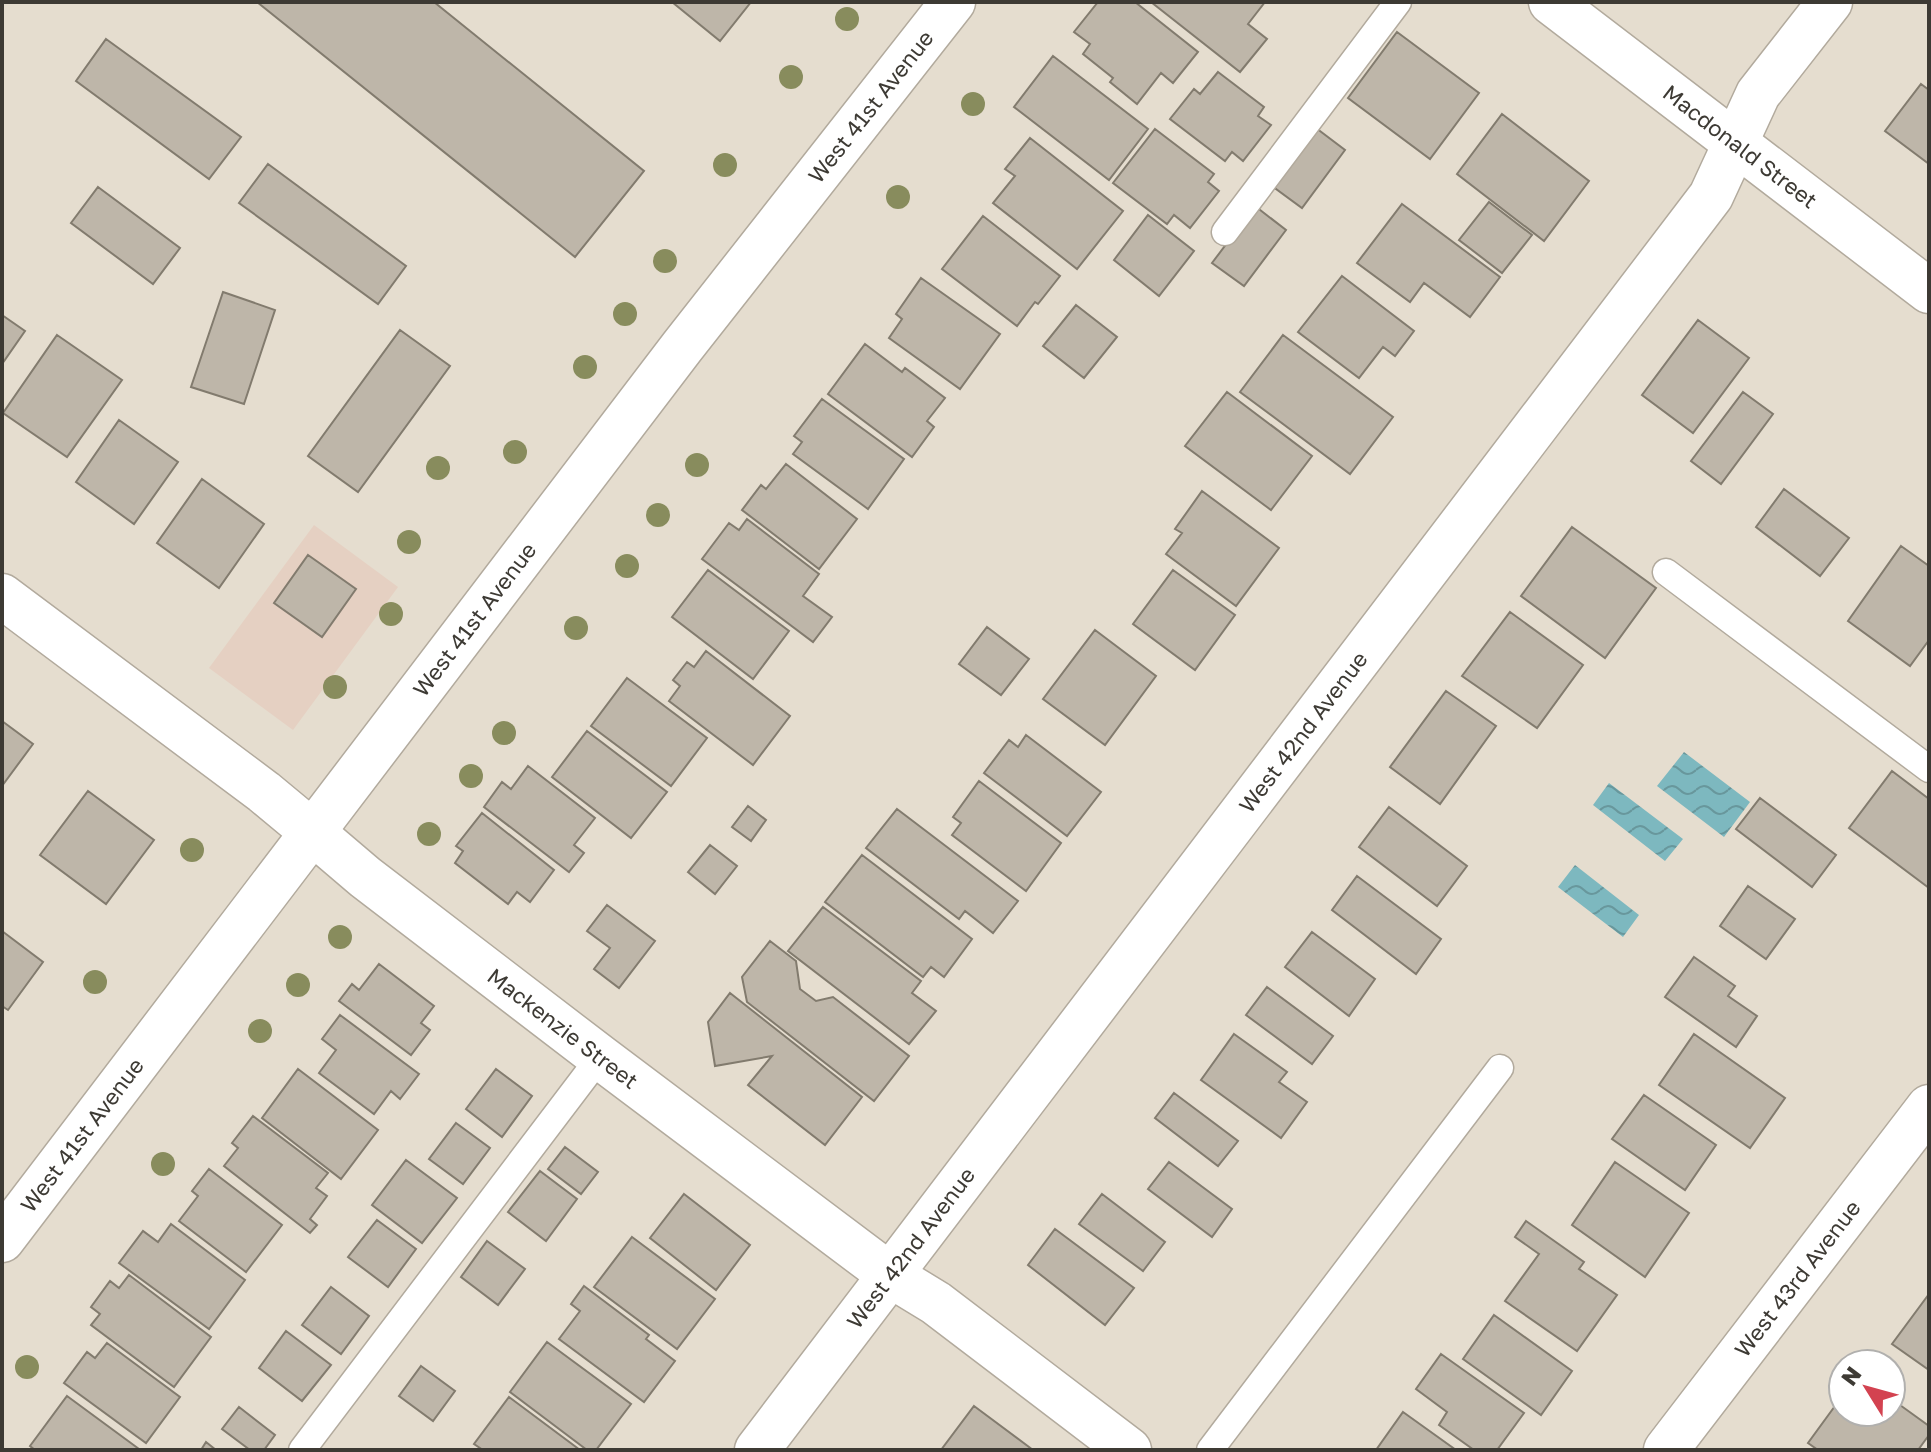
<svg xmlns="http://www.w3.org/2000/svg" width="1931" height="1452" font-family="'Golos Text',sans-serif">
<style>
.commercial{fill:#e5d0c2}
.water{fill:url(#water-waves)}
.building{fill:#beb6a9;stroke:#827b6e;stroke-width:2}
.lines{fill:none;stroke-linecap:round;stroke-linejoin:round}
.service-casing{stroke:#b2aa9d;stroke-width:29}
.minor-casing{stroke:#b2aa9d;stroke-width:47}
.tertiary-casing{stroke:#b2aa9d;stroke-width:47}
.secondary-casing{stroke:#b2aa9d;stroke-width:47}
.service{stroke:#fff;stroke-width:26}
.minor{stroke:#fff;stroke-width:44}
.tertiary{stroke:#fff;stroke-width:44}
.secondary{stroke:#fff;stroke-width:44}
.tree{fill:#888c5d}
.labels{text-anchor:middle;stroke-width:6;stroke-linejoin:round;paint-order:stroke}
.street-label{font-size:22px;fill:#3d3a34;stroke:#fff}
</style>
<defs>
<pattern id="water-waves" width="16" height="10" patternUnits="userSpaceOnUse" patternTransform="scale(2)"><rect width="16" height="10" fill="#7db8bf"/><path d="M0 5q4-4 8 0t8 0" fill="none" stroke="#68979c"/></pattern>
</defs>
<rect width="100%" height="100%" fill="#e5ddcf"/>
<path class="commercial" d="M314,525L398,587L293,730L209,668Z"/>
<path class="water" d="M1684,752L1750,802L1724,837L1657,786Z
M1609,783L1683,839L1665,861L1593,805Z
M1575,865L1639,915L1623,937L1558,887Z"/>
<path class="building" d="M257,2H434L644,171L575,257Z
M672,2H751L720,41Z
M1098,2H1135L1198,52L1173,83L1161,73L1137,104L1110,82L1113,78L1083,54L1090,44L1074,32Z
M1151,2H1265L1248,24L1267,39L1240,72Z
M1397,32L1479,93L1430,159L1348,98Z
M106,39L241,137L209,179L76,81Z
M1053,56L1148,129L1109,180L1014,107Z
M1218,72L1264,107L1258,116L1271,125L1243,161L1232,152L1225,161L1170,119L1194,89L1200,94Z
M1921,84L1929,90V164L1885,131Z
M1502,114L1589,181L1544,241L1457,174Z
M1316,128L1345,150L1302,208L1272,186Z
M1155,129L1214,174L1208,182L1219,191L1190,228L1174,215L1167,224L1113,183Z
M1030,138L1123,211L1077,269L993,203L1015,176L1005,169Z
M268,164L406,266L378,304L239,203Z
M98,187L180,248L153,284L71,223Z
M1489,202L1532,235L1502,273L1459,240Z
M1402,204L1500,277L1470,317L1424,283L1410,302L1357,263Z
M1255,206L1286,230L1244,286L1212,263Z
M1148,215L1194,251L1159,296L1114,260Z
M983,216L1060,276L1038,304L1035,302L1017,326L942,269Z
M1342,276L1414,331L1395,356L1383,347L1359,378L1298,332Z
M921,278L1000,334L960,389L889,338L902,319L896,314Z
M223,292L275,310L244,404L191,387Z
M1076,305L1117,337L1084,378L1043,346Z
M2,315L25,331L2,364Z
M1698,320L1749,358L1693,433L1642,395Z
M400,330L450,366L358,492L308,456Z
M57,335L122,380L67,457L3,413Z
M1283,335L1393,417L1350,474L1240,392Z
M865,344L902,372L905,368L945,398L927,421L934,427L912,457L828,394Z
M1227,392L1312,456L1271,510L1185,446Z
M1743,392L1773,414L1721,484L1691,461Z
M822,399L904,459L868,509L793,454L802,442L794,436Z
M119,420L178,462L134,524L76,482Z
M786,464L857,519L819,569L742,510L761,485L766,489Z
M202,479L264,524L219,588L157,543Z
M1784,489L1849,538L1820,576L1756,527Z
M1202,491L1279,548L1236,606L1166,554L1182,533L1175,529Z
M747,519L819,574L803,596L832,617L813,642L702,559L729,523L739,530Z
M1572,527L1656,588L1605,658L1521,596Z
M1901,546L1929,566V640L1910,666L1848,621Z
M308,555L356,589L322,637L274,603Z
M708,570L789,631L753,679L672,617Z
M1173,570L1235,615L1195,670L1133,624Z
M1510,612L1583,665L1537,728L1462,676Z
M987,627L1029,659L1001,695L959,664Z
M1095,630L1156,676L1105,745L1043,699Z
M706,651L790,716L753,765L669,701L680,686L673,680L687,662L694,667Z
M627,678L707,738L671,786L591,726Z
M1446,691L1496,726L1440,804L1390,767Z
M2,721L33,744L2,786Z
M587,731L667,792L631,838L552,777Z
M1026,735L1101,792L1067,836L984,773L1009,740L1018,747Z
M528,766L595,818L574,845L584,853L569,872L484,807L502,782L511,789Z
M1892,771L1929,799V888L1849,828Z
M979,781L1061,843L1026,891L952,835L961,823L953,817Z
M88,791L154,840L106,904L40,855Z
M1760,798L1836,855L1812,887L1736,829Z
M748,806L766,820L751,841L732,827Z
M1389,807L1467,866L1437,906L1359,847Z
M897,809L1018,901L993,933L965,911L959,919L866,848Z
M482,813L554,870L530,902L517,892L508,904L455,863L463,851L456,846Z
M710,845L737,866L715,894L688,872Z
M862,855L972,939L944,977L931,967L923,977L825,902Z
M1357,876L1441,939L1416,974L1332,910Z
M1748,886L1795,919L1766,959L1720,926Z
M607,905L655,941L619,988L594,969L610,948L587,931Z
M823,907L921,981L912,993L936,1011L909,1044L788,951Z
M2,931L43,962L8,1010L2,1006Z
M1312,932L1375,979L1349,1016L1285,967Z
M770,941L796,961L800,989L816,1001L833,997L909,1056L874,1101L747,1002L742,977Z
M1694,957L1735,986L1728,996L1757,1016L1736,1047L1665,997Z
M379,964L434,1006L421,1023L430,1030L411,1055L339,1001L352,984L359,990Z
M1267,987L1333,1036L1312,1064L1246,1015Z
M730,993L862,1097L825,1145L748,1085L772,1056L715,1066L708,1022Z
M340,1015L419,1074L400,1099L391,1091L374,1114L319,1073L336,1050L322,1039Z
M1234,1034L1287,1072L1279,1082L1307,1102L1281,1138L1201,1080Z
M1694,1034L1785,1098L1750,1148L1659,1085Z
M298,1069L378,1130L341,1179L262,1118Z
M496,1069L532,1096L502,1137L466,1109Z
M1174,1093L1238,1141L1218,1166L1155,1118Z
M1644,1095L1716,1145L1685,1190L1612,1139Z
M253,1116L328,1173L316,1188L327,1196L310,1219L317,1225L310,1233L224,1166L238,1148L232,1143Z
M456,1123L490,1148L463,1184L429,1159Z
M565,1147L598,1172L581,1194L548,1169Z
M406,1160L457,1198L422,1243L372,1205Z
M1169,1162L1232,1209L1212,1237L1148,1189Z
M1615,1162L1689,1213L1645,1277L1572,1225Z
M209,1169L282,1225L246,1272L179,1221L198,1196L192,1191Z
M540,1171L577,1199L546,1241L508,1212Z
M684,1194L750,1245L716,1290L650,1238Z
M1102,1194L1165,1242L1143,1271L1079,1224Z
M377,1220L416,1249L388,1287L348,1257Z
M1526,1221L1584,1262L1579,1269L1617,1295L1577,1351L1505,1301L1539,1254L1515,1237Z
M171,1224L245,1280L209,1329L119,1263L143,1231L158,1242Z
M1055,1229L1134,1288L1105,1325L1028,1265Z
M632,1237L715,1299L677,1349L594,1287Z
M487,1241L525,1269L498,1305L461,1277Z
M129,1275L211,1337L174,1387L91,1325L100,1314L91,1307L110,1281L119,1288Z
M584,1286L649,1335L646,1339L675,1361L644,1402L559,1339L580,1311L571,1304Z
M331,1287L369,1316L341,1354L302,1325Z
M1929,1294V1370L1892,1344Z
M1494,1315L1572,1371L1541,1415L1463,1359Z
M286,1331L331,1365L302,1401L259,1368Z
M547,1342L631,1404L596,1450H587L510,1392Z
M107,1343L180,1397L146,1443L64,1383L87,1352L95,1358Z
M1441,1354L1524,1413L1497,1450H1474L1439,1425L1447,1412L1416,1389Z
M421,1366L455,1391L433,1421L399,1396Z
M1843,1395V1412H1887L1892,1415L1900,1405L1929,1426V1435L1918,1450H1818L1808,1443Z
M67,1396L139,1449L35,1450L30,1446Z
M509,1397L580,1450H483L474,1444Z
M974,1406L1033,1450H941Z
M239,1407L275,1435L264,1450H250L222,1429Z
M1403,1412L1456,1450H1376Z
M206,1442L216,1450H201Z"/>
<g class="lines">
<defs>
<path id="service" d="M1225,232L1398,2
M1666,572L1929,769
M302,1450L600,1057
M1210,1450L1500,1068"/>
<g id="minor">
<path id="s1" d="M311,831L365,877L600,1057L890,1275L936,1303L1129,1450"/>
<path id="s2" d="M757,1450L1711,196L1758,94L1830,2"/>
<path id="s3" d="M1666,1450L1929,1107"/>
</g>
<g id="tertiary">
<path id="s4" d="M1551,2L1929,291"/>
<path d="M2,596L264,792L311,831"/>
</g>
<g id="secondary">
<path id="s5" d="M2,1240L682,347L953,2"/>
</g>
</defs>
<use href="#service" class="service-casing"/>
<use href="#minor" class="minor-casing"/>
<use href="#tertiary" class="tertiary-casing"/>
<use href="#secondary" class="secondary-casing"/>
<use href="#service" class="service"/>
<use href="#minor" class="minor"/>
<use href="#tertiary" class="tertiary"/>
<use href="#secondary" class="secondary"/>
</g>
<g class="tree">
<circle cx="847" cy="19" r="12"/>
<circle cx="791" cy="77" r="12"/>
<circle cx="973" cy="104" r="12"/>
<circle cx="725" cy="165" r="12"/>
<circle cx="898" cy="197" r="12"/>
<circle cx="665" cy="261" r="12"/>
<circle cx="625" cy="314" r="12"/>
<circle cx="585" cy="367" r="12"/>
<circle cx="515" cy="452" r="12"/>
<circle cx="697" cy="465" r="12"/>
<circle cx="438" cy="468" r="12"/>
<circle cx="658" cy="515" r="12"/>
<circle cx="409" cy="542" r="12"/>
<circle cx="627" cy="566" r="12"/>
<circle cx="391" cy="614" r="12"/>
<circle cx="576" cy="628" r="12"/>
<circle cx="335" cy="687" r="12"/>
<circle cx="504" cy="733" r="12"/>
<circle cx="471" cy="776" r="12"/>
<circle cx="429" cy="834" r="12"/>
<circle cx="192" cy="850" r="12"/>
<circle cx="340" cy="937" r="12"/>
<circle cx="95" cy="982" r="12"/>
<circle cx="298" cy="985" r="12"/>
<circle cx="260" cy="1031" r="12"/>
<circle cx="163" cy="1164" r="12"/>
<circle cx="27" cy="1367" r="12"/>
</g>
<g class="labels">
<g class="street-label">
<text dy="8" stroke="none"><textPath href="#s5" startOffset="1428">West 41st Avenue</textPath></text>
<text dy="8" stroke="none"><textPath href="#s4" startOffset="238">Macdonald Street</textPath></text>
<text dy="8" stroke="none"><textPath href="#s5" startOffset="780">West 41st Avenue</textPath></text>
<text dy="8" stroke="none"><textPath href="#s2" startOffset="902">West 42nd Avenue</textPath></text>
<text dy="8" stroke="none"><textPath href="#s1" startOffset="320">Mackenzie Street</textPath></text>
<text dy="8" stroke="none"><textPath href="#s5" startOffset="132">West 41st Avenue</textPath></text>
<text dy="8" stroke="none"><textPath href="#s2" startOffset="254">West 42nd Avenue</textPath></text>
<text dy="8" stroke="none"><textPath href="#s3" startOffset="216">West 43rd Avenue</textPath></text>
</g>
</g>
<rect width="1931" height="1452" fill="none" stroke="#3d3a34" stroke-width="8"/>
<g transform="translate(1867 1388) rotate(307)"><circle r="38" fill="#ffffff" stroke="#b1b0ae" stroke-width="2"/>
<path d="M0-6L14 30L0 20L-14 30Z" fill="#d34250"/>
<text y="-12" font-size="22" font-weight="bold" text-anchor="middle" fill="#3d3a34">N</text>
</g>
</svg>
